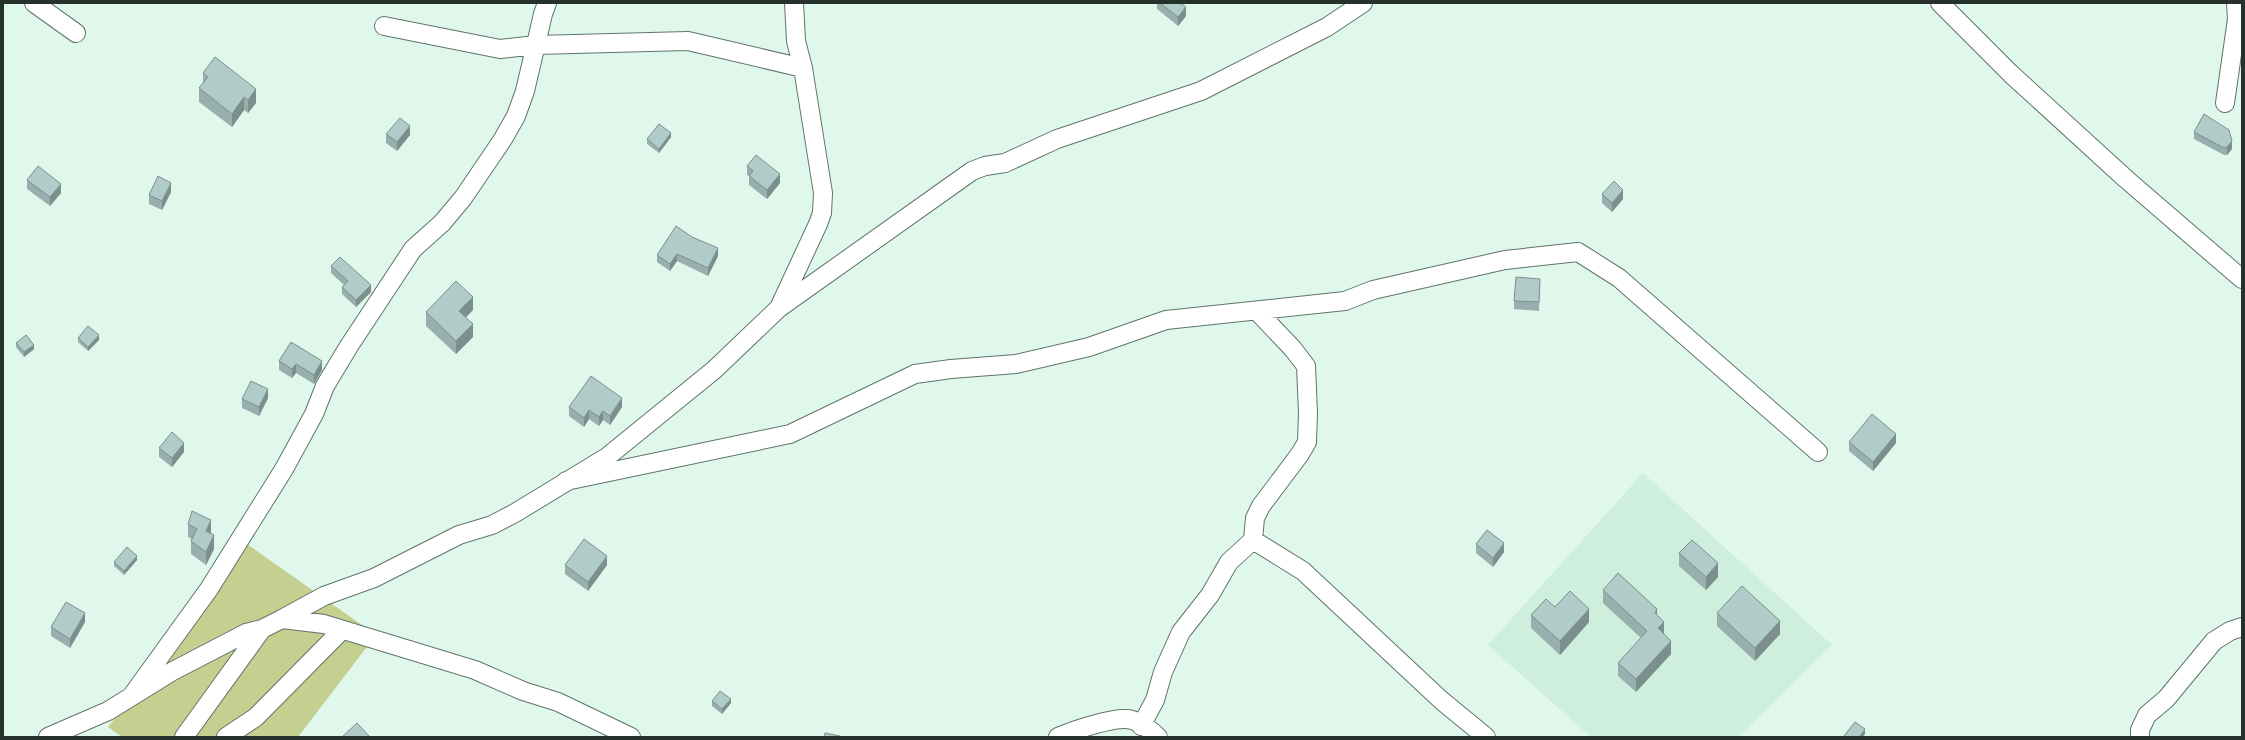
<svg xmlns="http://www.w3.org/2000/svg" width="2245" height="740" font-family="Spectral,serif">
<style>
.built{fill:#ceeede}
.grass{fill:#c5cf8f}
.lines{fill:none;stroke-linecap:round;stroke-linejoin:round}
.minor-casing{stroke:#5f746a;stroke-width:20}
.minor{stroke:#fff;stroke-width:18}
.wall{fill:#97afad}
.shaded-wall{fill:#7b8f8d}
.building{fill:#b0ccc9;stroke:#7b8f8d}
</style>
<rect width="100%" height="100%" fill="#e0f8ec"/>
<path class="built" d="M1643,473L1832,645L1738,737H1591L1488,645Z"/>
<path class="grass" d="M247,544L376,635L298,737H122L108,727Z"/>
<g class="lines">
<defs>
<path id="minor" d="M34,3L76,33
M1940,3L2011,74L2126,179L2242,279
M384,26L500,49L536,45L688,41L803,68
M2225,103L2237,19L2236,3
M779,308L818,224L822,213L823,193L803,68L796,41L794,3
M566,481L790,434L915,374L951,369L1016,364L1089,347L1166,320L1345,301L1373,290L1505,260L1578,252L1619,278L1818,452
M1253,540L1255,518L1261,506L1300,454L1307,442L1308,413L1306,366L1293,349L1257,311
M282,619L324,596L374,578L459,535L492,525L515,513L607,457L714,370L779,308L972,171L985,166L1005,163L1057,139L1201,91L1327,27L1363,3
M133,694L209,589L284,469L314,414L325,386L349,346L413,249L442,223L463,198L503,139L516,116L525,91L543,14L547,3
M1141,726L1155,700L1163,672L1181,632L1210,595L1229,562L1253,540L1303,571L1441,700L1486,737
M48,737L108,711L171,672L246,633L262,629L282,619L324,624L475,670L523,691L558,702L631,737
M184,737L262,629
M226,737L256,717L342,630
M1058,737C1072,731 1117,715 1132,720C1140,722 1152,731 1158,737
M2140,737V730L2147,715L2166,699L2214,641L2230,631L2242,627"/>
</defs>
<use href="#minor" class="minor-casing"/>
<use href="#minor" class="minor"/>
</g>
<path class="wall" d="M1157,3H1180L1186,16L1178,26L1157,9Z
M203,73L256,103L248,113L244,110L232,127L199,102V88L203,84Z
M2194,132L2232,149L2227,155H2224L2194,139Z
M386,134L410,135L397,151L386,143Z
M671,137L659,153L647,144V139Z
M747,166L780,183L767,199L749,185V176L747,175Z
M27,180L61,193L50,206L27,189Z
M171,192L162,210L149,204V195Z
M1602,194L1623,199L1612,212L1602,203Z
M692,237L718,256L708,276L677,261L670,271L657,262V255Z
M331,266L371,292L356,307L342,294V287L344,285L331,273Z
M1540,288L1539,311L1514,309V301Z
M473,310L466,317L473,337L456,354L426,326V312Z
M78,338L99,340L88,351L78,342Z
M291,342L322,370L314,384L296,373L292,378L279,370V361Z
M16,343L34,349L24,357L16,347Z
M268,398L259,416L242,408V399Z
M569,407H622L610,425L603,420L599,426L589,419L584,427L569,416Z
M1849,442L1896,443L1873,471L1849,451Z
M159,448L184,452L172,467L159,457Z
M188,524L211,533L214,549L206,565L191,554V541L192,539L188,537Z
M1476,544L1504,552L1493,567L1476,553Z
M1679,553L1718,577L1706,590L1679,566Z
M137,560L124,575L114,566V562Z
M565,565H607L588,591L565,574Z
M1603,590L1657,615L1671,654L1636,692L1618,676V663L1641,638L1603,603Z
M1555,607L1589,622L1560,655L1531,628V615Z
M1717,613L1780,634L1755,661L1717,626Z
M85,622L70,648L51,636V627Z
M712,701L731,703L722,714L712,706Z"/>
<path class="shaded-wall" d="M1186,7V16L1178,26V17Z
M256,89V103L248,113V100Z
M244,97V110L232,127V114Z
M410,126V135L397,151V142Z
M671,133V137L659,153V149Z
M2232,141V149L2227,155V147Z
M780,174V183L767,199V190Z
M171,183V192L162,210V201Z
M61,184V193L50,206V197Z
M1623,190V199L1612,212V203Z
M718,248V256L708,276V268Z
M677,254V261L670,271V264Z
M371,285V292L356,307V300Z
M473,297V310L459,324V311Z
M473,324V337L456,354V341Z
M99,335V340L88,351V347Z
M34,345V349L24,357V352Z
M322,361V370L314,384V375Z
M296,364V373L292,378V369Z
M268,389V398L259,416V407Z
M622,398V407L610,425V416Z
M589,410V419L584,427V418Z
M603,411V420L599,426V417Z
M1896,434V443L1873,471V462Z
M184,443V452L172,467V458Z
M211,520V533L206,544V531Z
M214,535V549L206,565V552Z
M1504,543V552L1493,567V558Z
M137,556V560L124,575V571Z
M607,556V565L588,591V582Z
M1718,563V577L1706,590V577Z
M1589,609V622L1560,655V641Z
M1657,609V623L1655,613Z
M85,613V622L70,648V639Z
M1780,621V634L1755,661V648Z
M1664,622V635L1658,628Z
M1671,641V654L1636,692V679Z
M731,699V703L722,714V709Z
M1865,729V734L1863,737H1859Z"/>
<path class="building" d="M1160,3H1180L1186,7L1178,17Z
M215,57L256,89L248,100L244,97L232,114L199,88L208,77L203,73Z
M2204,114L2229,130L2232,141L2227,147L2224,148L2194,132Z
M400,118L410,126L397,142L386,134Z
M659,124L671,133L659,149L647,139Z
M756,155L780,174L767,190L749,176L753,171L747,166Z
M38,166L61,184L50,197L27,180Z
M158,176L171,183L162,201L149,195Z
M1614,181L1623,190L1612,203L1602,194Z
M676,226L692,237L718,248L708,268L677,254L670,264L657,255Z
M340,257L371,285L356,300L342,287L348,281L331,266Z
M1516,277L1540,279L1539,302L1514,301Z
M456,281L473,297L459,311L473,324L456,341L426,312Z
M88,326L99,335L88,347L78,338Z
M26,335L34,345L24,352L16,343Z
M291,342L322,361L314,375L296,364L292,369L279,361Z
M591,376L622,398L610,416L603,411L599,417L589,410L584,418L569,407Z
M251,381L268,389L259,407L242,399Z
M1872,414L1896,434L1873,462L1849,442Z
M172,432L184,443L172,458L159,448Z
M192,511L211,520L206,531L214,535L206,552L191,541L197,529L188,524Z
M1487,530L1504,543L1493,558L1476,544Z
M584,539L607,556L588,582L565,565Z
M1692,540L1718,563L1706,577L1679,553Z
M127,547L137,556L124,571L114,562Z
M1618,573L1657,609L1655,613L1664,622L1658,628L1671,641L1636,679L1618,663L1647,631L1603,590Z
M1742,586L1780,621L1755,648L1717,613Z
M1570,591L1589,609L1560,641L1531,615L1546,599L1555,607Z
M66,602L85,613L70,639L51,627Z
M720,691L731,699L722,709L712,701Z
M1855,722L1865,729L1859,737H1846L1844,736Z
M357,723L370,737H342Z
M825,733L840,736V737H824Z"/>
<rect width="2245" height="740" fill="none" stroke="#27312c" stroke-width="8"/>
</svg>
